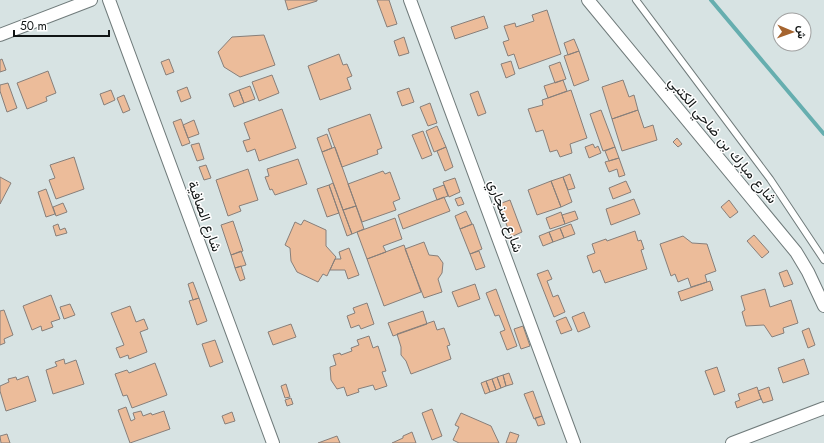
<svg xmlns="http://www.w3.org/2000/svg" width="824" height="443" font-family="Jost,Vazirmatn,sans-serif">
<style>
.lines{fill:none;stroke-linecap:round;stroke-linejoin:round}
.stream{stroke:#66aeaf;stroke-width:4}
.building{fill:#ecbc9a;stroke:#877f7a}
.lane-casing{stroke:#707b7b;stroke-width:8}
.street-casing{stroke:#707b7b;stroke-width:14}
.lane{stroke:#fff;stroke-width:6}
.street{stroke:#fff;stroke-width:12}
.labels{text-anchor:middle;stroke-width:3;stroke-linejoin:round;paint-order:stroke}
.street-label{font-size:14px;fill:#111515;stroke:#fff}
</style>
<rect width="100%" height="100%" fill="#d7e3e3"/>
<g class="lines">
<path class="stream" d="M711,0L824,134"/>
</g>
<path class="building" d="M285,0H317V1L288,10Z
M377,0H389L397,24L387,27Z
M547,10L561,54L519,69L514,54L508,56L503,42L509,40L504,26L515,23L516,27L534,21L532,15Z
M484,16L488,28L455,39L451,27Z
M264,35L275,65L240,77L224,67L218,52L232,37Z
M404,37L409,53L399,56L394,41Z
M574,39L579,51L568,55L564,43Z
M579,51L589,80L574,86L564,56Z
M339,54L343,65L347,64L352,76L347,78L351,89L320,100L308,66Z
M2,59L6,70L0,72V60Z
M169,59L174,72L166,75L161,62Z
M511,61L515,74L506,78L501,64Z
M560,62L566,79L555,83L549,66Z
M48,71L56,93L46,97L47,101L27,109L17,83Z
M272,75L279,93L259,101L252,82Z
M563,80L567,91L548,98L544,86Z
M623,80L629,97L634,95L638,110L612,119L602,87Z
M8,83L17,108L7,112L0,91V85Z
M250,86L255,99L244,103L239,90Z
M187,87L191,98L181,102L177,91Z
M409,88L414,102L402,106L397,92Z
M111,90L115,100L104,105L100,94Z
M239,90L244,103L234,107L229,94Z
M571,90L587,138L570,144L572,153L560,157L557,150L550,152L543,130L536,132L528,109L543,105L542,100Z
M478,91L486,113L478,116L470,94Z
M124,95L130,110L123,113L117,98Z
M430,103L437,123L428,126L420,107Z
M282,109L296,148L259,161L255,149L247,152L243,141L250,139L244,123Z
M601,110L615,147L603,151L590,114Z
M638,110L644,128L653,125L657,140L622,151L612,119Z
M370,114L382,148L377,150L378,154L342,167L328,129Z
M181,119L190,143L182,146L173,122Z
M194,120L199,134L188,138L183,125Z
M437,126L446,147L434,152L426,131Z
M423,131L432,155L422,159L412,135Z
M327,134L332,148L322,152L317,138Z
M677,138L682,144L678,147L673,142Z
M199,143L204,159L197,161L191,145Z
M593,144L595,148L598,146L601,153L589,158L585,147Z
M335,147L356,206L343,210L322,152Z
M446,147L453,167L445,171L437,151Z
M615,147L619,158L609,161L605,151Z
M74,157L84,189L56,199L49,180L55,178L50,165Z
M619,158L625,175L619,177L617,169L609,172L605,162Z
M298,159L307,184L275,195L272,189L270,190L265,177L269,176L267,169Z
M206,165L211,178L204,180L199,167Z
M248,169L258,200L239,206L241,211L228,216L216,180Z
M383,171L385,174L390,172L400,199L393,202L396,210L362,222L348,184Z
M570,174L575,188L568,190L563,177Z
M0,177L11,183L0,204Z
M563,177L572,202L561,207L551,181Z
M455,178L460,192L449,197L443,182Z
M551,181L561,207L537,215L528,190Z
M626,181L631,192L613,199L609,188Z
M333,183L352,234L347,236L329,185Z
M329,185L339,213L327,217L317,189Z
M444,185L448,196L437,200L433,189Z
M46,189L55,214L46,217L38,192Z
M444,197L450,211L403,229L398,215Z
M461,197L464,204L458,206L455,199Z
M634,199L640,214L611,225L606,209Z
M510,200L522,232L511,237L499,204Z
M729,200L738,212L730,218L721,207Z
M63,203L67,212L56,216L53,207Z
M356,206L364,229L352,234L343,210Z
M466,211L472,224L460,229L455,216Z
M575,211L578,219L565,224L562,215Z
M561,212L565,224L550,229L546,218Z
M395,218L402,239L383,246L386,252L367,259L357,232Z
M304,220L326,230V246L336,257L327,276L323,274L318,282L297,272L291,261L290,248L285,245L295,222L301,225Z
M233,221L243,251L231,255L221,225Z
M58,224L60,230L65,228L67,233L56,236L53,226Z
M473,224L482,249L470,254L460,229Z
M571,224L575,234L564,238L560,228Z
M560,228L564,238L553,242L549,232Z
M635,231L638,241L641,240L644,249L641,250L647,269L605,283L600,270L593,273L587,256L595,253L592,244L606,239L607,241Z
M549,232L553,242L543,246L539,236Z
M754,235L769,252L762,258L747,241Z
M683,236L692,243L707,244L716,271L705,275L707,282L691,287L688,278L678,282L675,274L671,276L660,244Z
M424,242L429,255L438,256L443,263L442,273L438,279L442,292L424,298L405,249Z
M404,245L421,292L384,306L367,259Z
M349,248L359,275L348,279L345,270H330L335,259H341L339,252Z
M241,251L246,265L235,268L231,255Z
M479,251L485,267L476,270L470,254Z
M241,266L245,279L240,281L235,268Z
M548,270L552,279L547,281L553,297L558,295L565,312L554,317L537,274Z
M787,270L793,284L784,287L779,273Z
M710,281L713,290L681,301L678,292Z
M193,282L199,298L193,300L188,284Z
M475,284L480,299L458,307L452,292Z
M496,289L517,346L507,350L500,332L505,330L499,315L495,316L486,293Z
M765,289L770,307L791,300L798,323L783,328L784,333L772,337L764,325L746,326L742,312L745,310L741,296Z
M51,295L60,319L51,322L53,327L42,331L41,326L32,330L23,306Z
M199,298L207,321L197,325L189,301Z
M367,303L374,324L361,329L359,325L351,328L347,316L355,313L353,308Z
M70,304L75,315L64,319L60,307Z
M130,306L136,322L144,319L148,329L140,332L147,352L129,359L128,355L120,358L116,348L124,345L111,313Z
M4,310L13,335L4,339L5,343L0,345V311Z
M423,311L427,324L393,336L388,323Z
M584,312L590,327L578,332L572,317Z
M566,317L572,330L561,334L556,321Z
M434,321L437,330L444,328L450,345L447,346L451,359L411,374L406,361L401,355V347L397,334Z
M291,324L296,337L273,345L268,332Z
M523,326L530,346L521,349L514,329Z
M809,328L815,345L808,348L802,331Z
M369,336L373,348L378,346L386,371L382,372L387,386L375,390L373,385L358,389L359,392L347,396L344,387L337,389L331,380L330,367L336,365L333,355L340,353L341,355L352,351L351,348L359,345L357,340Z
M215,340L223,362L210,367L202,344Z
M64,359L65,364L76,360L84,384L53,394L46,370L57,366L55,362Z
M804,359L809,374L783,383L778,368Z
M155,363L167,395L132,408L127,395L123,396L115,374L127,370L129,373Z
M717,367L725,391L714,395L705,371Z
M509,373L513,384L506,386L503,375Z
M503,375L506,386L501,388L497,377Z
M28,376L36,401L6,411L0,391V386L9,382L8,379L16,377L17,380Z
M497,377L501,388L496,390L492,379Z
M492,379L496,390L490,392L486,381Z
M486,381L490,392L485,394L481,383Z
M286,384L290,397L285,398L281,386Z
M757,387L761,399L737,408L735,402L740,400L738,394Z
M769,387L773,400L763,403L758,391Z
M533,391L542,416L534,419L524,394Z
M291,398L293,404L287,406L285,400Z
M126,407L131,421L135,419L133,413L141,411L143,416L151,413L152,415L164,411L170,429L130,443L118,410Z
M432,409L442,436L432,440L422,413Z
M232,412L235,421L225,424L222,416Z
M461,413L491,426L499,443H459L453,440L459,427L455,425Z
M542,416L545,424L538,426L535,418Z
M412,432L416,443H392L403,438V436Z
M510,432L519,435L516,443H506Z
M7,434L10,443H1L0,436Z
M337,436L340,443H318Z"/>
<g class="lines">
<defs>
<path id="lane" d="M636,0L770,179L824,260"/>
<path id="street" d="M109,0L273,443
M410,0L574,443
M588,0L796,252L808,272L824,306
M0,35L91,0
M732,443L824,408"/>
</defs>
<use href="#lane" class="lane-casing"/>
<use href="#street" class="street-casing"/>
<use href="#lane" class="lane"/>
<use href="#street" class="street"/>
</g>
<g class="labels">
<g class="street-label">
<text transform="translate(723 140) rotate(50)" y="5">شارع مبارك بن ضاحي الكتبي</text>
<text transform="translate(205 216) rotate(70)" y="5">شارع الصافية</text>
<text transform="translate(506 216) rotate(70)" y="5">شارع سنجاري</text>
</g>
</g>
<g transform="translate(792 32) rotate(92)"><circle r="19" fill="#ffffff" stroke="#a0a1a1"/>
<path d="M0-3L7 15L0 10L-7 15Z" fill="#a5642f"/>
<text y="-6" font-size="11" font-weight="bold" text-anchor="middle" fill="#111515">ش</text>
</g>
<path d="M14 30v6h95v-6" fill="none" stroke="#111515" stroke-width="2"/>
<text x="20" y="30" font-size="12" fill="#111515" stroke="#ffffff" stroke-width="3" paint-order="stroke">50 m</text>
</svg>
